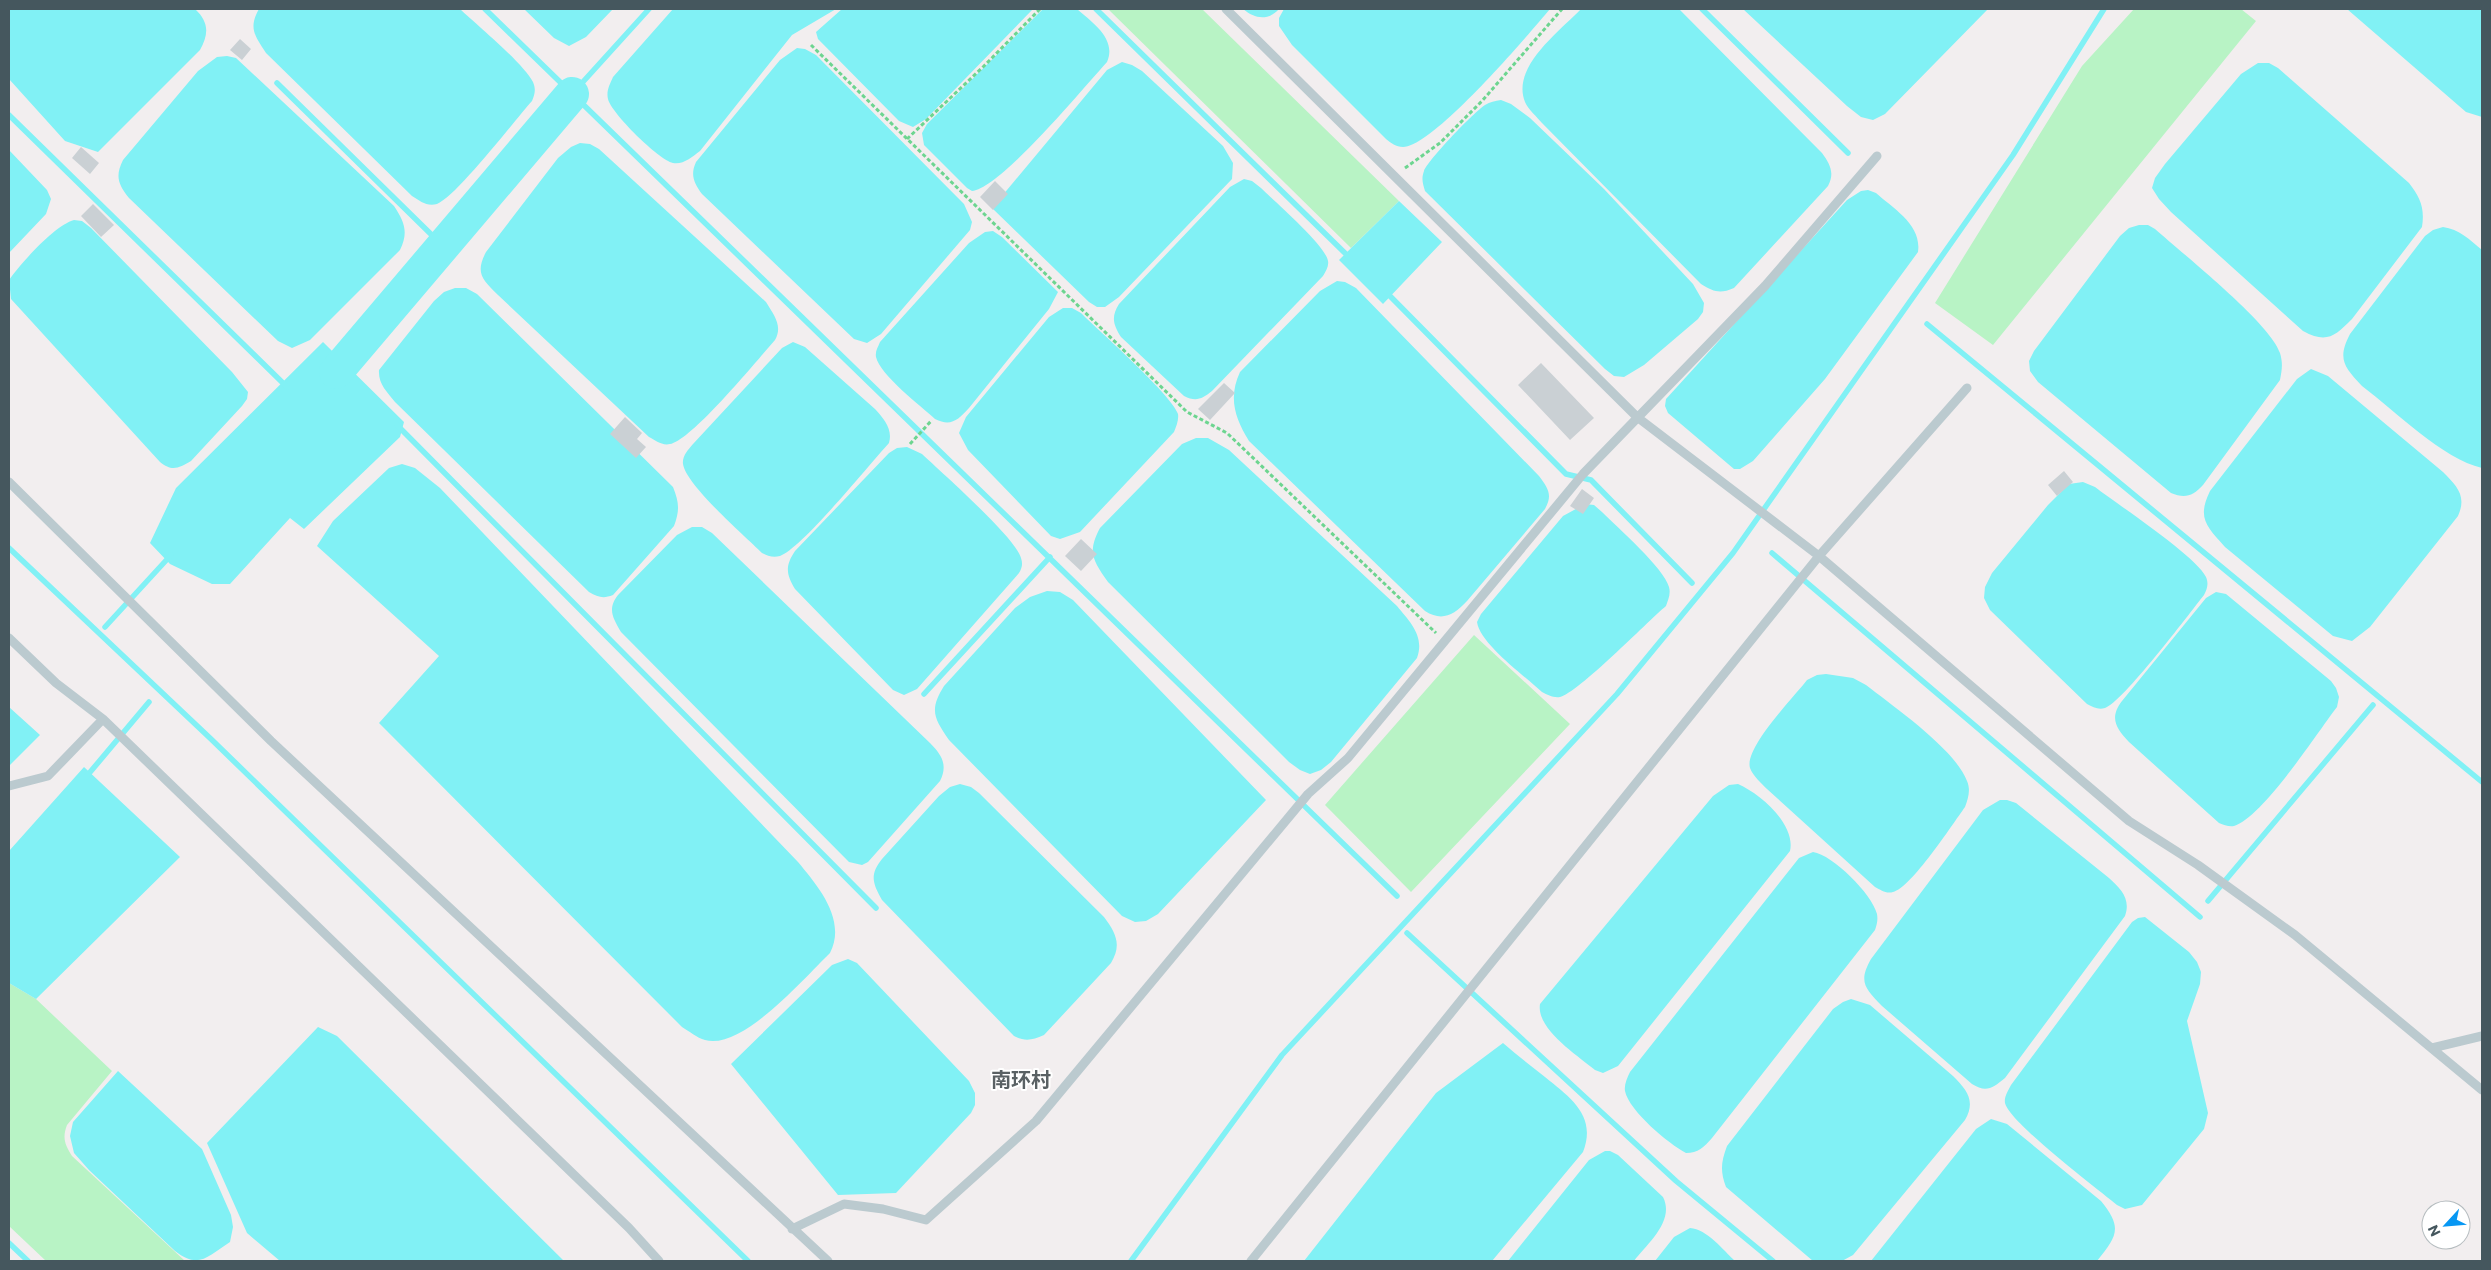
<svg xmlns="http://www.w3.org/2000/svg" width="2491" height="1270" font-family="Commissioner,'Noto Sans SC',sans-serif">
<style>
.green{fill:#b8f3c5}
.water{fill:#81f1f5}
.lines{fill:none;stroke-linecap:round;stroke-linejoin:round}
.stream{stroke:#81f1f5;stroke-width:5.5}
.river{stroke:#81f1f5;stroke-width:34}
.building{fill:#cad0d4}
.path{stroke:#6dd590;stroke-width:3;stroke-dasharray:4 2.5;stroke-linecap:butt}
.lane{stroke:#bbcacf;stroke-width:9}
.labels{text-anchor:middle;stroke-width:4;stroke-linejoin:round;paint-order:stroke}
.quarter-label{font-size:20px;font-weight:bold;fill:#5a6164;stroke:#fff}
</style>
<rect width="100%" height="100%" fill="#f2eeef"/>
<path class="green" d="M1108,9H1202L1399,201L1351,248Z
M2134,9H2241L2256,21L1993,345L1935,303L2082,66Z
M1474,635L1570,724L1411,892L1325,805Z
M9,983L36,999L112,1071L67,1125C62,1138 65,1145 72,1156L185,1261H46L9,1226Z"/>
<path class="water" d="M9,9H195C209,22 209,34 200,50L98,152L65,141L9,79Z
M259,9H460C477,25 523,63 533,82C536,89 535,94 532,101C515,120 456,197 437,204C427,207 420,201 412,196L266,53C255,36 248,28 259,9Z
M524,9H613L586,37L569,46L554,38Z
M673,9H836L792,35L700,151C692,157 683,165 673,163C659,160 611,113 608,99C606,91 610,84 613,77Z
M842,9H1033L926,119L913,127L899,121L818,39L816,32Z
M1043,9H1077C1093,23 1117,39 1107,62C1084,87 1001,188 972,191L967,188L924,145L922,133L927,124Z
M1243,9H1279C1268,21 1255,19 1243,9Z
M1284,9H1550C1528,35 1433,147 1403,147C1396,147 1391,143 1386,139L1292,45L1279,26V18Z
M1581,9H1679L1822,153C1830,164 1835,173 1828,186L1734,288C1720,294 1714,292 1701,284L1542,123C1537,117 1528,109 1525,102C1511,67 1559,32 1581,9Z
M1743,9H1988L1885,114L1873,120L1861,117L1847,106Z
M2347,9H2482V117L2466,112Z
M797,48L805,49L816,55L964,204L972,222L970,230L881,334L867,343L854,339L702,194C694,183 690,175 696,162L780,60Z
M227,56L236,58L394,206C404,221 409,232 400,250L310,340L292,348L278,341L129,198C118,184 115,176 123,160L198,71L217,57Z
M1122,62L1132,65L1142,71L1223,146L1233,163L1232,179L1119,297L1105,307H1097L1089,302L992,208L1107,70Z
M2258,63H2269L2278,68L2409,183C2420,197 2425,208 2422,227L2352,319C2335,336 2327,344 2303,331L2171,212L2159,199L2152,188L2155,178L2165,164L2241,74Z
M1501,100L1511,104L1530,118L1604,189L1693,284L1704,303L1703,312L1698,319L1644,365L1624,377L1614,376L1605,369L1425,191C1423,184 1421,179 1424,171C1428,160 1474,112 1485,105C1490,102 1495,101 1501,100Z
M580,143L590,144L599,149L766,302C774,315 783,326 775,340C757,360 692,440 670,444C662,446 655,440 649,437L498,295C482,279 475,273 486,252L558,158L571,147Z
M9,150L47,190L51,199L46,214L9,253Z
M1244,179L1252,181L1261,188C1274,201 1326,246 1328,261C1329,266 1326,271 1323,276L1212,391C1202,399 1196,402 1184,396L1121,337C1113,324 1111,317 1119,304L1230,187Z
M1868,190L1876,193C1894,209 1922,225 1918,252L1825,379L1753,461L1740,469H1734L1668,413L1665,406L1666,399L1847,200L1861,191Z
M1399,201L1442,242L1383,304L1339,260Z
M74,220L82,221L91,228L232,372L248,392L247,399L242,406L191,461C179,468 172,472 160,462L11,299L9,280C21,263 55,225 74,220Z
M2139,225H2148L2155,229C2182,253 2271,324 2280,353C2283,363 2282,370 2280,380L2203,485C2193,496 2185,499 2171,493L2038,382L2030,371L2029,361L2034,351L2120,236L2129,228Z
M2443,227C2459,229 2470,240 2482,250V468C2443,459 2395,411 2362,386C2344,367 2337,359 2350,334L2425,236L2433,230Z
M993,231L1002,237L1058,292L1049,309L969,408C958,420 951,427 935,419C921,406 880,375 876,357C875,351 878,347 880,342L969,243L985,232Z
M1337,281L1345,282L1356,288L1539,476C1548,488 1553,495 1545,509L1467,601C1454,615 1442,622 1425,611L1249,441C1235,418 1228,398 1240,372L1320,291Z
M455,288H466L477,294L673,487C679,502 680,510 674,526L613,595C603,599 598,597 589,592L395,402C387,392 378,384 379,370L434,301L444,292Z
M1063,308H1072L1081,313C1099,331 1172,395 1178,414C1179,420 1176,427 1174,432L1080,532L1060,539L1051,536L968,450L959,433L966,417L1049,317Z
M323,342L404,422L400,437L304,529L290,518L230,584H212L170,564L150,543L176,488Z
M793,342L805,347L875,409C884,419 893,429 889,443C869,465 802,548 780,556C773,558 768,556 762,553C745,536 686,485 683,464C682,456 688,450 693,444L782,348Z
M2311,369L2328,376L2443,472C2457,486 2467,496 2458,516L2370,627L2352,641L2333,636L2225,547C2206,526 2197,518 2210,491L2297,379Z
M1196,438H1208L1229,450L1397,606C1410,622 1425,636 1417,658L1331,762L1321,770L1310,774L1300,770L1289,762L1108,582C1093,561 1087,552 1100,528L1182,444Z
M907,447L922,454C941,472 1016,538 1021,558C1023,564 1022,568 1019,573L917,689L904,695L893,690L795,589C786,574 785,566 795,551L889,453L897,448Z
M402,464L415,468L440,488L798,862C818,886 847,920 830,953C806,976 742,1051 705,1040C697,1038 689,1031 682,1027L379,723L439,656L317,546L333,521L389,468Z
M2083,482L2095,487C2117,504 2196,556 2206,577C2209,584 2207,589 2204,595C2189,614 2122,703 2105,708C2098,710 2093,707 2087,704L1990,610L1984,598L1985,587L1992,573L2048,505L2069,484Z
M1585,504L1594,505L1602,512C1618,528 1664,568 1669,587C1671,594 1668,600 1666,606C1647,622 1578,693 1560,697C1553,698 1548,695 1542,692C1525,676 1480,644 1477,622L1481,614L1563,516Z
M692,527H702L712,533L930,743C942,755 948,765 940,781L868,862L862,865L849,862L621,632C613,618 607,609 618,595L677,535Z
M1047,591L1060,592L1073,600L1266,800L1158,914L1146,921L1135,922L1122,916L949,740C934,718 929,710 944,686L1015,608L1030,597Z
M2216,592L2226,594L2331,681L2336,688L2339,697L2337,707C2317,733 2263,817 2234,826C2229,827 2224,825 2219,823L2129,742C2116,728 2109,718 2122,701L2206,598Z
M1826,674L1853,678L1866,685C1894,707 1955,749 1967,781C1971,790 1968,799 1965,807C1952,825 1911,888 1893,892C1886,894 1881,890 1875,887L1767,789C1761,783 1753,776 1750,768C1744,748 1794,697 1807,680L1817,675Z
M9,707L40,735L9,766Z
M84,767L180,857L36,999L9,983V851Z
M960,784L971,787L979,793L1104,917C1116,933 1122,945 1111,963L1044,1035C1032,1040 1026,1042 1014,1036L882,900C873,884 869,875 882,859L939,796L950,787Z
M1738,784C1761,794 1796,825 1790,851L1618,1066L1603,1073L1595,1070C1577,1055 1536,1029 1540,1004L1713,796L1729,785Z
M2000,800H2007L2016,803L2109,878C2121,889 2131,899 2125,916L2005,1078C1993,1088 1986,1093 1972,1084L1882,1006C1865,988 1858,982 1871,959L1983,810Z
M1813,852C1833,855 1872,894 1877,914C1878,920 1877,924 1875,930L1712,1138C1704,1147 1698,1153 1686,1153C1669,1144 1629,1111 1625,1091C1624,1085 1627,1078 1630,1072L1799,858Z
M2145,917L2189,952L2197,962L2201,972L2200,984L2187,1021L2208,1113L2204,1129L2142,1205L2125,1209L2117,1205C2098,1189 2009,1122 2005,1103C2004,1097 2008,1091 2011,1085L2132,922L2138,918Z
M848,959L857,963L969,1081L975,1093V1105L971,1113L896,1193L838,1195L731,1064L832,965Z
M1851,999L1870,1005L1953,1076C1967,1090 1976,1101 1965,1120L1853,1255L1842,1261H1813L1726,1187C1720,1171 1721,1162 1727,1146L1833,1009L1843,1002Z
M318,1027L337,1036L564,1261H280L247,1233L207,1143Z
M1503,1043C1517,1055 1531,1066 1545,1077C1571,1098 1597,1116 1583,1152L1492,1261H1304L1436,1093Z
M118,1071L202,1149L231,1215L233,1227L230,1242C208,1256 199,1270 175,1251L89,1170L74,1153L70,1136L73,1122Z
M1991,1119L2007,1124L2101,1201C2123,1228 2117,1236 2097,1261H1871L1976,1129Z
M1605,1151H1610L1618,1155L1663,1197C1675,1221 1648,1243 1634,1261H1508L1589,1160Z
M1690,1228C1707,1229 1723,1250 1735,1261H1655L1674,1237Z"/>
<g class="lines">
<path class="stream" d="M485,9L1397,896
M1096,9L1350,258
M1702,9L1848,153
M277,83L443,246
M572,94L649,9
M9,115L287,387
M1387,293L1566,474L1591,480L1692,583
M1927,324L2482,782
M397,425L876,908
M9,548L211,739L748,1261
M1772,553L2200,917
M105,627L171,555
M924,694L1050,557
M86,777L149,702
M2208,901L2373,705
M1407,933L1676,1181L1773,1261
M9,1243L28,1261
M1131,1261L1282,1055L1617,694L1733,553L2013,155L2104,9"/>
<path class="river" d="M336,372L572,94"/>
</g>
<path class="building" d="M240,39L251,49L242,60L230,50Z
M81,147L99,163L90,174L72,158Z
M995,181L1008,194L993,210L980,197Z
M93,204L114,225L101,237L81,216Z
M1541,363L1594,418L1570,440L1518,385Z
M1224,383L1235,393L1210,420L1198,409Z
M625,417L642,433L637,439L646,447L636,458L610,434Z
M2064,471L2073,482L2057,496L2048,485Z
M1582,489L1594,498L1583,514L1570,506Z
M1081,539L1097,554L1081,571L1065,556Z"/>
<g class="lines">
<path class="path" d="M811,45L1187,412L1227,433L1436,633
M907,139L984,66L1040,9
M1405,168L1440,143L1482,101L1562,9
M910,444L932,420"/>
<path class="lane" d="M1226,9L1637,417L1819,556L2129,821L2198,865L2295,935L2482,1090
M9,482L271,741L828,1261
M9,638L56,683L103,719L629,1228L659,1261
M9,786L48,776L103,719
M2432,1048L2482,1036
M792,1229L844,1204L883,1209L926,1220L1036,1121L1308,794L1348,758L1583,474L1765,286L1877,156
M1251,1261L1819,556L1967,388"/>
</g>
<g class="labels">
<g class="quarter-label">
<text x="1021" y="1087">南环村</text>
</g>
</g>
<rect width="2491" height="1270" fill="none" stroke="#45575e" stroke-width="20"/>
<g transform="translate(2446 1225) rotate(244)"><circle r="24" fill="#ffffff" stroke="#b5bcbf"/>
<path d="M0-4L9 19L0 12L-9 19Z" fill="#0797f3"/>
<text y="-8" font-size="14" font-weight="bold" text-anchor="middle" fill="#45575e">N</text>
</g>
</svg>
